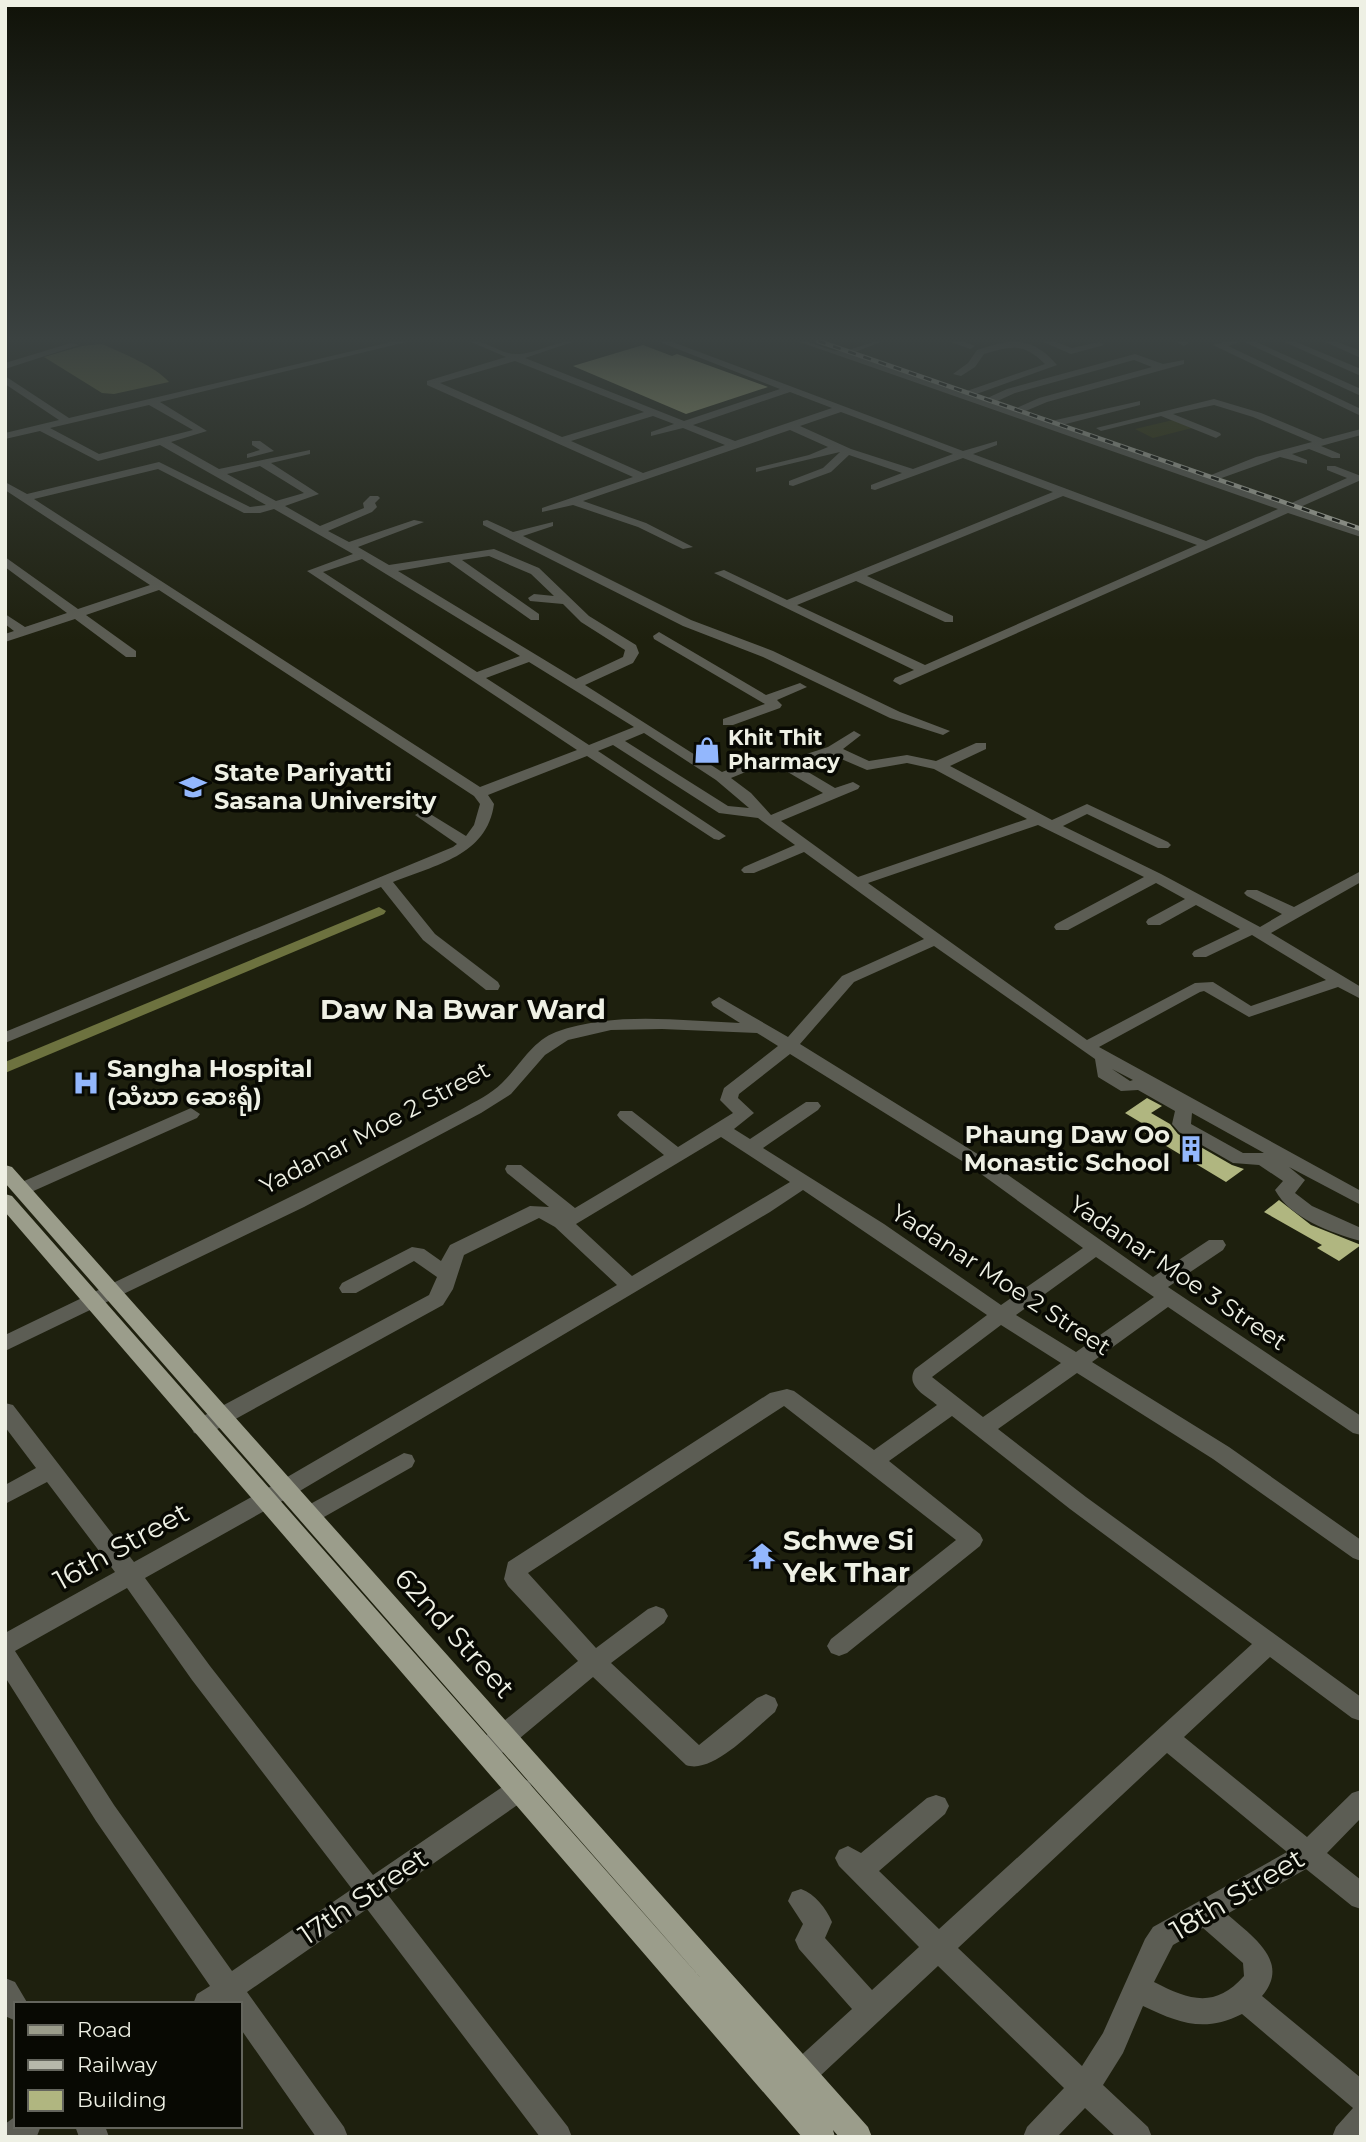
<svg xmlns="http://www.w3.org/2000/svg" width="1366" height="2142" font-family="Montserrat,'Noto Sans Myanmar',sans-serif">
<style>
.green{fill:#303309}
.water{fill:#6d723f}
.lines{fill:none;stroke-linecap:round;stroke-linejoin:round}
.canal{fill:#6d723f;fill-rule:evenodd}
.building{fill:#b0b680}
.minor{fill:#5c5d54;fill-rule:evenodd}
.major{fill:#9b9d8b;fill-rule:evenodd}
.rail-casing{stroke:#b6b8ab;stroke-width:4.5}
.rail{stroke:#080903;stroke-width:2.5;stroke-dasharray:8;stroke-linecap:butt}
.labels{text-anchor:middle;stroke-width:7;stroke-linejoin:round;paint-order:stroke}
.far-poi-label{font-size:21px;font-weight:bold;fill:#eef0e4;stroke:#080903;text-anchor:start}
.poi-label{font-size:24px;font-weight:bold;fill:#eef0e4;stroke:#080903;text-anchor:start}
.street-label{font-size:24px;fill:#eef0e4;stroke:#080903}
.quarter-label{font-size:28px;font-weight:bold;fill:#eef0e4;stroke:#080903}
.near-poi-label{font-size:28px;font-weight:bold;fill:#eef0e4;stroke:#080903;text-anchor:start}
.near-street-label{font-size:28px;fill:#eef0e4;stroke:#080903}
</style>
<rect width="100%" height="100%" fill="#1e200e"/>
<path class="green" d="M1173,420L1192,428L1153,438L1135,429Z"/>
<path class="water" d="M102,344C122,353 155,366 169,382L114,394L102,393L44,357L82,346Z"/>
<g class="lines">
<path class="canal" d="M379,907L386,911L384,914L5,1073V1062Z"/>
</g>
<path class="building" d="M643,345L672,356L677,354L768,387L686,414L573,366Z
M1147,1098L1162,1106L1151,1113L1170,1124L1178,1134L1232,1165L1244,1169L1226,1182L1138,1129L1145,1125L1125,1113Z
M1279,1200L1311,1225L1361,1245L1339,1261L1317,1248L1322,1245L1264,1212Z"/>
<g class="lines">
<path class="minor" d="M395,341H410L160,402L207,431L171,442L219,469L310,450V454L271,463L319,494L285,506L320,526L364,508L363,503L370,496H378L380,498L375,503L377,507L372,512L328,531L349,542L414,520L424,522L358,547L389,565L494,549L539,568L589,616L636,645L639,653L633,663L585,685L722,772L764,756L785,761L828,747L854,731L861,735L843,749L869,761L907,755L936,761L976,743H986V749L950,766L1052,820L1087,804L1168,842L1171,845L1168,848H1158L1087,814L1063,826L1161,874L1260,927L1282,914L1247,896L1244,893L1247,890H1257L1294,907L1361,871V882L1271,933L1361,987V999L1338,987L1249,1017L1204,991L1200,992L1099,1047L1361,1191V1205L1289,1167L1305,1180L1295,1193L1312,1206L1361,1228V1241C1331,1233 1290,1218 1275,1190L1283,1181L1259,1165L1233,1163L1179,1132L1172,1124L1175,1111L1138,1090L1121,1091L1098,1077L1095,1059L934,946L854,982L800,1044L984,1158L1153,1277L1209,1240H1223L1226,1245L1223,1250L1168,1287L1361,1416V1435L1353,1433L1168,1307L1092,1362L1229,1447L1361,1540V1561L1353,1558L1213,1459L1077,1373L998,1429L1086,1497L1361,1697V1721L1352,1718L1270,1657L1184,1737L1307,1837L1352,1793L1361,1790V1818L1327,1853L1361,1880V1909L1352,1906L1306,1869L1227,1914C1250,1935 1292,1961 1262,1996L1361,2078V2137H1332L1336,2127L1353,2108L1242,2014C1204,2033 1179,2023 1143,2006L1123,2053L1103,2085L1148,2127L1152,2137H1116L1085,2108L1057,2137H1023L1027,2127L1064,2088L938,1966L805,2090L795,2094L785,2090L781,2080L785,2070L852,2009L799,1949L795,1940L803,1924L788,1901L792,1892L801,1889C815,1894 826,1908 832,1922L825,1938L872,1990L919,1947L839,1866L835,1858L839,1850L848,1846L861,1853L927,1798L936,1795L945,1798L949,1806L945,1814L879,1871L939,1929L1252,1644L1070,1509L952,1416L889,1461L980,1534L983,1540L980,1546L847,1653L839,1656L831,1653L827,1646L831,1639L956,1540L784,1406L528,1573L596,1648L648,1609L656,1606L664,1609L668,1616L664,1623L611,1663L699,1745L757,1698L766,1694L775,1698L778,1705L775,1712C754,1729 713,1775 686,1765L593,1677L496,1758L487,1761L478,1758L475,1750L478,1742L578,1661L508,1586L504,1579L508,1562L770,1393L787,1389L794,1391L874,1450L937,1405C925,1395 905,1386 915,1369L987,1315L803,1190L770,1212L293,1495L145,1578L210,1666L373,1875L511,1781L520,1778L529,1781L533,1789L529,1797L388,1895L568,2127L572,2137H540L367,1909L247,1992L344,2127L348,2137H316L240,2028V2004H193L197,1994L210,1986L96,1821L5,1677V1633L115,1572L47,1482L5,1504V1485L36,1468L5,1427V1403L13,1405L134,1562L277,1483L617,1285L555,1227L539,1218L464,1255L453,1289L443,1305L210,1433L202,1435L194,1433L191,1427L194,1421L429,1295L437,1277L414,1261L356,1293H342L339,1288L342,1283L412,1247L424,1249L441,1261L450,1245L530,1206L549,1207L507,1173L505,1169L507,1165H521L575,1208L664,1155L620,1119L617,1115L620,1111H632L678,1147L733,1113L720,1100L724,1088L778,1046L757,1033L662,1029L611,1030L568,1040L545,1055L511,1094L481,1113L304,1207L5,1351V1335C158,1261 312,1189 462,1109C476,1101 491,1094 502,1083C520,1066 532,1041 556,1032C616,1011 679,1021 740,1023L713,1006L711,1002L719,997L788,1037L842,976L924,939L804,852L754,873H744L741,870L744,867L795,845L758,818L719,813L613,745L598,751L726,836L719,840L714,839L587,756L488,795L494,804C487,856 435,865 393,882L435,934L498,982L500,986L498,990H486L423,940L381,887L5,1043V1032L453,847L457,844L415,815L422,811L427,812L466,836L474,825L480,804L474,796L159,590L86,615L136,651V657H126L75,619L5,642V634L14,631L5,624V614L25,627L67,613L5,567V557L78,609L150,585L5,490V482L27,494L159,462L250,507L266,505L160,445L98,461L40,431L5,439V433L59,420L5,384V376L69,418ZM149,405L193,430L99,454L50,428ZM260,466L304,493L276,501L227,474ZM158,469L244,513H260L274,509L353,554L307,571L577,750L480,787L34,499ZM489,556L531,574L554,596L534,594L528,598L530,601L563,604L581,622L625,650L623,657L576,679L398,571L449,562L531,620H539V614L462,560ZM362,559L368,563L520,656L477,672L323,572ZM529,662L634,727L589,745L486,678ZM644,733L716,780L749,808L728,806L625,741ZM832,755L867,770L907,763L934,769L1027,819L858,877L781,821L858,789L860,786L853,782L835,788L798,766ZM765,764L781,768L823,793L771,815L751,793L731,778ZM1038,825L1144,877L1056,924L1054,927L1056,930H1068L1156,883L1185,899L1148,919L1146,922L1148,925H1160L1196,905L1240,929L1194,951L1192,954L1194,957H1206L1252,935L1326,980L1251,1006L1213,982L1195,983L1087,1040L868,883ZM790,1054L970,1166L1083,1248L1001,1305L884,1224L763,1148L818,1110L821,1106L818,1102H806L750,1139L734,1129L754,1113L738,1098L739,1094ZM1112,1069L1133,1080L1130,1081ZM1192,1113L1264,1153H1243L1191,1124ZM721,1137L790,1182L632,1276L576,1224ZM1096,1257L1154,1297L1076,1352L1016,1315ZM1001,1325L1061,1363L983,1417L932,1377ZM127,1588L192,1680L352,1889L232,1971L114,1805L15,1651ZM1167,1753L1287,1852L1153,1927L1145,1939L1103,2033L1082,2066L958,1948ZM1203,1928L1243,1963L1244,1976C1215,2009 1189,2000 1154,1982L1173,1945Z
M469,341C487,340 500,354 516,354C533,355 555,341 575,341L525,358L684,421L780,389L657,341H670L963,451L997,441V445L973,454L1206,541L1278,509L797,341C813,340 825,351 840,351C853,351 868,341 883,341L850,354L961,393L1045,364C1023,342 1011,346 984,354L975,367L961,376L953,374L968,363L977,350C1011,339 1031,335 1057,365L971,396L983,400L1007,389L1135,354L1163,364L1184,360V364L1047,402L1021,413L1047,422L1140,401V405L1058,426L1206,477L1256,457L1312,442L1253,417L1214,405L1173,414L1220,433L1221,435L1216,438L1161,416L1101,431L1096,428L1214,399L1261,413L1323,439L1361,429V435L1321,446L1340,454V458H1332L1309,449L1292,454L1307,460V464L1280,457L1216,480L1287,505L1347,478L1327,470V466H1335L1361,476V480L1298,508L1361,530V537L1288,513L900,685L893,681L895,678L914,670L714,573L724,570L787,600L1053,492L963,458L875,490L871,489V485L902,473L849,455L831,472L793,486L789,485V481L823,468L840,452L756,472V468L809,455L828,447L790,430L583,501L646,523L693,547L683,549L638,527L573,505L542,512V508L633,477L427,385V381L506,357ZM1134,360L1152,367L1039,398L1012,410L993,403L1015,393ZM515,361L644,412L562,437L440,383ZM790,392L832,408L735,441L693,425ZM841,412L953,454L913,469L851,449L800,426ZM653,416L674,424L651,432V436L683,428L725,445L643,473L571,441ZM1063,496L1197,545L925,665L797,605L856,581L945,622H953V616L867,576Z
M949,341H962L975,346L970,349Z
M1041,341H1053L1072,348L1099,342L1104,345L1071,354Z
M1174,341H1186L1189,343L1184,346Z
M1226,341H1254L1361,389V396L1242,341L1228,346L1361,409V416L1213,345Z
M1282,341H1294L1361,369V376Z
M1323,341H1335L1361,351V358Z
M71,343L79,345L5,369V363Z
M252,441H260L274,451L247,458V454L260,450L252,445Z
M487,520L513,532L553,522V526L523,536L691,620L773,651L900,712L950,731L943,735L890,718L763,657L683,626L483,525V521Z
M659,632L766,695L800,683L807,687L777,700L782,705L780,708L733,725H723V719L765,704L654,639L653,636Z
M191,1108L200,1114L197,1118L29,1193H15L13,1189L15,1185Z
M404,1453L412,1455L415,1461L412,1467L317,1521L309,1524L301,1521L298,1515L301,1509Z
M5,1978L15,1982L28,2004H16V2021L5,2016Z
M16,2116V2126H41L37,2136L5,2137V2124Z
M75,2126H105L109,2137H79Z"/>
<path class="major" d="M5,1165L12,1167L868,2127L872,2137H839L833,2130L835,2137H802L5,1212V1194L12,1196L705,1983L5,1183Z"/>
<defs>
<path id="rail" d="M818,341L1361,529"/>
</defs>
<use href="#rail" class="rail-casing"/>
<use href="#rail" class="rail"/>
</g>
<linearGradient id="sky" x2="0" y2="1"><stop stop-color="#101208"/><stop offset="0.53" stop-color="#3b4241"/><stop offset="1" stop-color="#3b4241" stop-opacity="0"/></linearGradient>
<rect width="1366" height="640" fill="url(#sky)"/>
<defs>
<symbol id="shop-bare" viewBox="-9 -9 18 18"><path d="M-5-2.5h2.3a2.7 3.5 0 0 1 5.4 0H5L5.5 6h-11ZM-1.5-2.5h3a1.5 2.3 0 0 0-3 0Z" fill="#93b7fd" stroke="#080903" stroke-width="2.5" paint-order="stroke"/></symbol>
<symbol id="university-bare" viewBox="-9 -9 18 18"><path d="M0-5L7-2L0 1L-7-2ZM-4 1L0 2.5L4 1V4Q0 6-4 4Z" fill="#93b7fd" stroke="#080903" stroke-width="2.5" paint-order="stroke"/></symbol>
<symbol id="hospital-bare" viewBox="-9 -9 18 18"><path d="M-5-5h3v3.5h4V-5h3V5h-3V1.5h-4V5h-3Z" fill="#93b7fd" stroke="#080903" stroke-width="2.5" paint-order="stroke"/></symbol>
<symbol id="building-bare" viewBox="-9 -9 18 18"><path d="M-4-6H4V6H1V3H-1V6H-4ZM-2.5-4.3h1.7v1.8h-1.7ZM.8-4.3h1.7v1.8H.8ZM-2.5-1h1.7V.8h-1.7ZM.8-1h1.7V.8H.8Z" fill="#93b7fd" stroke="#080903" stroke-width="2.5" paint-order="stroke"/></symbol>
<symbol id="temple-bare" viewBox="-9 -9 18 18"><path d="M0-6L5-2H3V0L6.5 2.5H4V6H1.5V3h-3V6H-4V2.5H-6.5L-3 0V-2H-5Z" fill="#93b7fd" stroke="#080903" stroke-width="2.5" paint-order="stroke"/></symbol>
</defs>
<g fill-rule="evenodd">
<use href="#shop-bare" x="688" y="731" width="38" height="38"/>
<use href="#university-bare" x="174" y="768" width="38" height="38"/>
<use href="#hospital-bare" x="67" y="1064" width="38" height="38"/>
<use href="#building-bare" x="1172" y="1130" width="38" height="38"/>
<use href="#temple-bare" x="743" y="1537" width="38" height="38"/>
</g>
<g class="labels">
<g class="far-poi-label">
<text x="728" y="745">Khit Thit<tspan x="728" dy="24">Pharmacy</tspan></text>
</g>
<g class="poi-label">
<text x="214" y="781">State Pariyatti<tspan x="214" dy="28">Sasana University</tspan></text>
<text x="107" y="1077">Sangha Hospital<tspan x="107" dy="28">(သံဃာ ဆေးရုံ)</tspan></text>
<text x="1170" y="1143" text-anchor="end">Phaung Daw Oo<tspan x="1170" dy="28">Monastic School</tspan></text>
</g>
<g class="street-label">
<text transform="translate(375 1128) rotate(-28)" y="8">Yadanar Moe 2 Street</text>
<text transform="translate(1178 1273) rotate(34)" y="8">Yadanar Moe 3 Street</text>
<text transform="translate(1001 1280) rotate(33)" y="8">Yadanar Moe 2 Street</text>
</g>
<g class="quarter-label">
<text x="463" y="1019">Daw Na Bwar Ward</text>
</g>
<g class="near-poi-label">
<text x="783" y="1550">Schwe Si<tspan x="783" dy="32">Yek Thar</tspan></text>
</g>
<g class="near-street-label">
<text transform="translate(121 1546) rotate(-29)" y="10">16th Street</text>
<text transform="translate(455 1633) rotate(48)" y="10">62nd Street</text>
<text transform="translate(1237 1894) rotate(-31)" y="10">18th Street</text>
<text transform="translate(363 1896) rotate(-34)" y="10">17th Street</text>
</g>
</g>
<rect width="1366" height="2142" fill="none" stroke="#eef0e4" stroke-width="14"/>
<rect x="14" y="2002" width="228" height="126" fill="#080903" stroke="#64655d" stroke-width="2"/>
<rect x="28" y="2025" width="35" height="10" fill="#9b9d8b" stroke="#64655d" stroke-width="2"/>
<text x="77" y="2037" font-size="21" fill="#eef0e4">Road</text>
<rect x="28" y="2060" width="35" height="10" fill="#b6b8ab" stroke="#64655d" stroke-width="2"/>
<text x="77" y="2072" font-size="21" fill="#eef0e4">Railway</text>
<rect x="28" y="2090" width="35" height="21" fill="#b0b680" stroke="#64655d" stroke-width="2"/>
<text x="77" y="2107" font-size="21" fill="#eef0e4">Building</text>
</svg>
